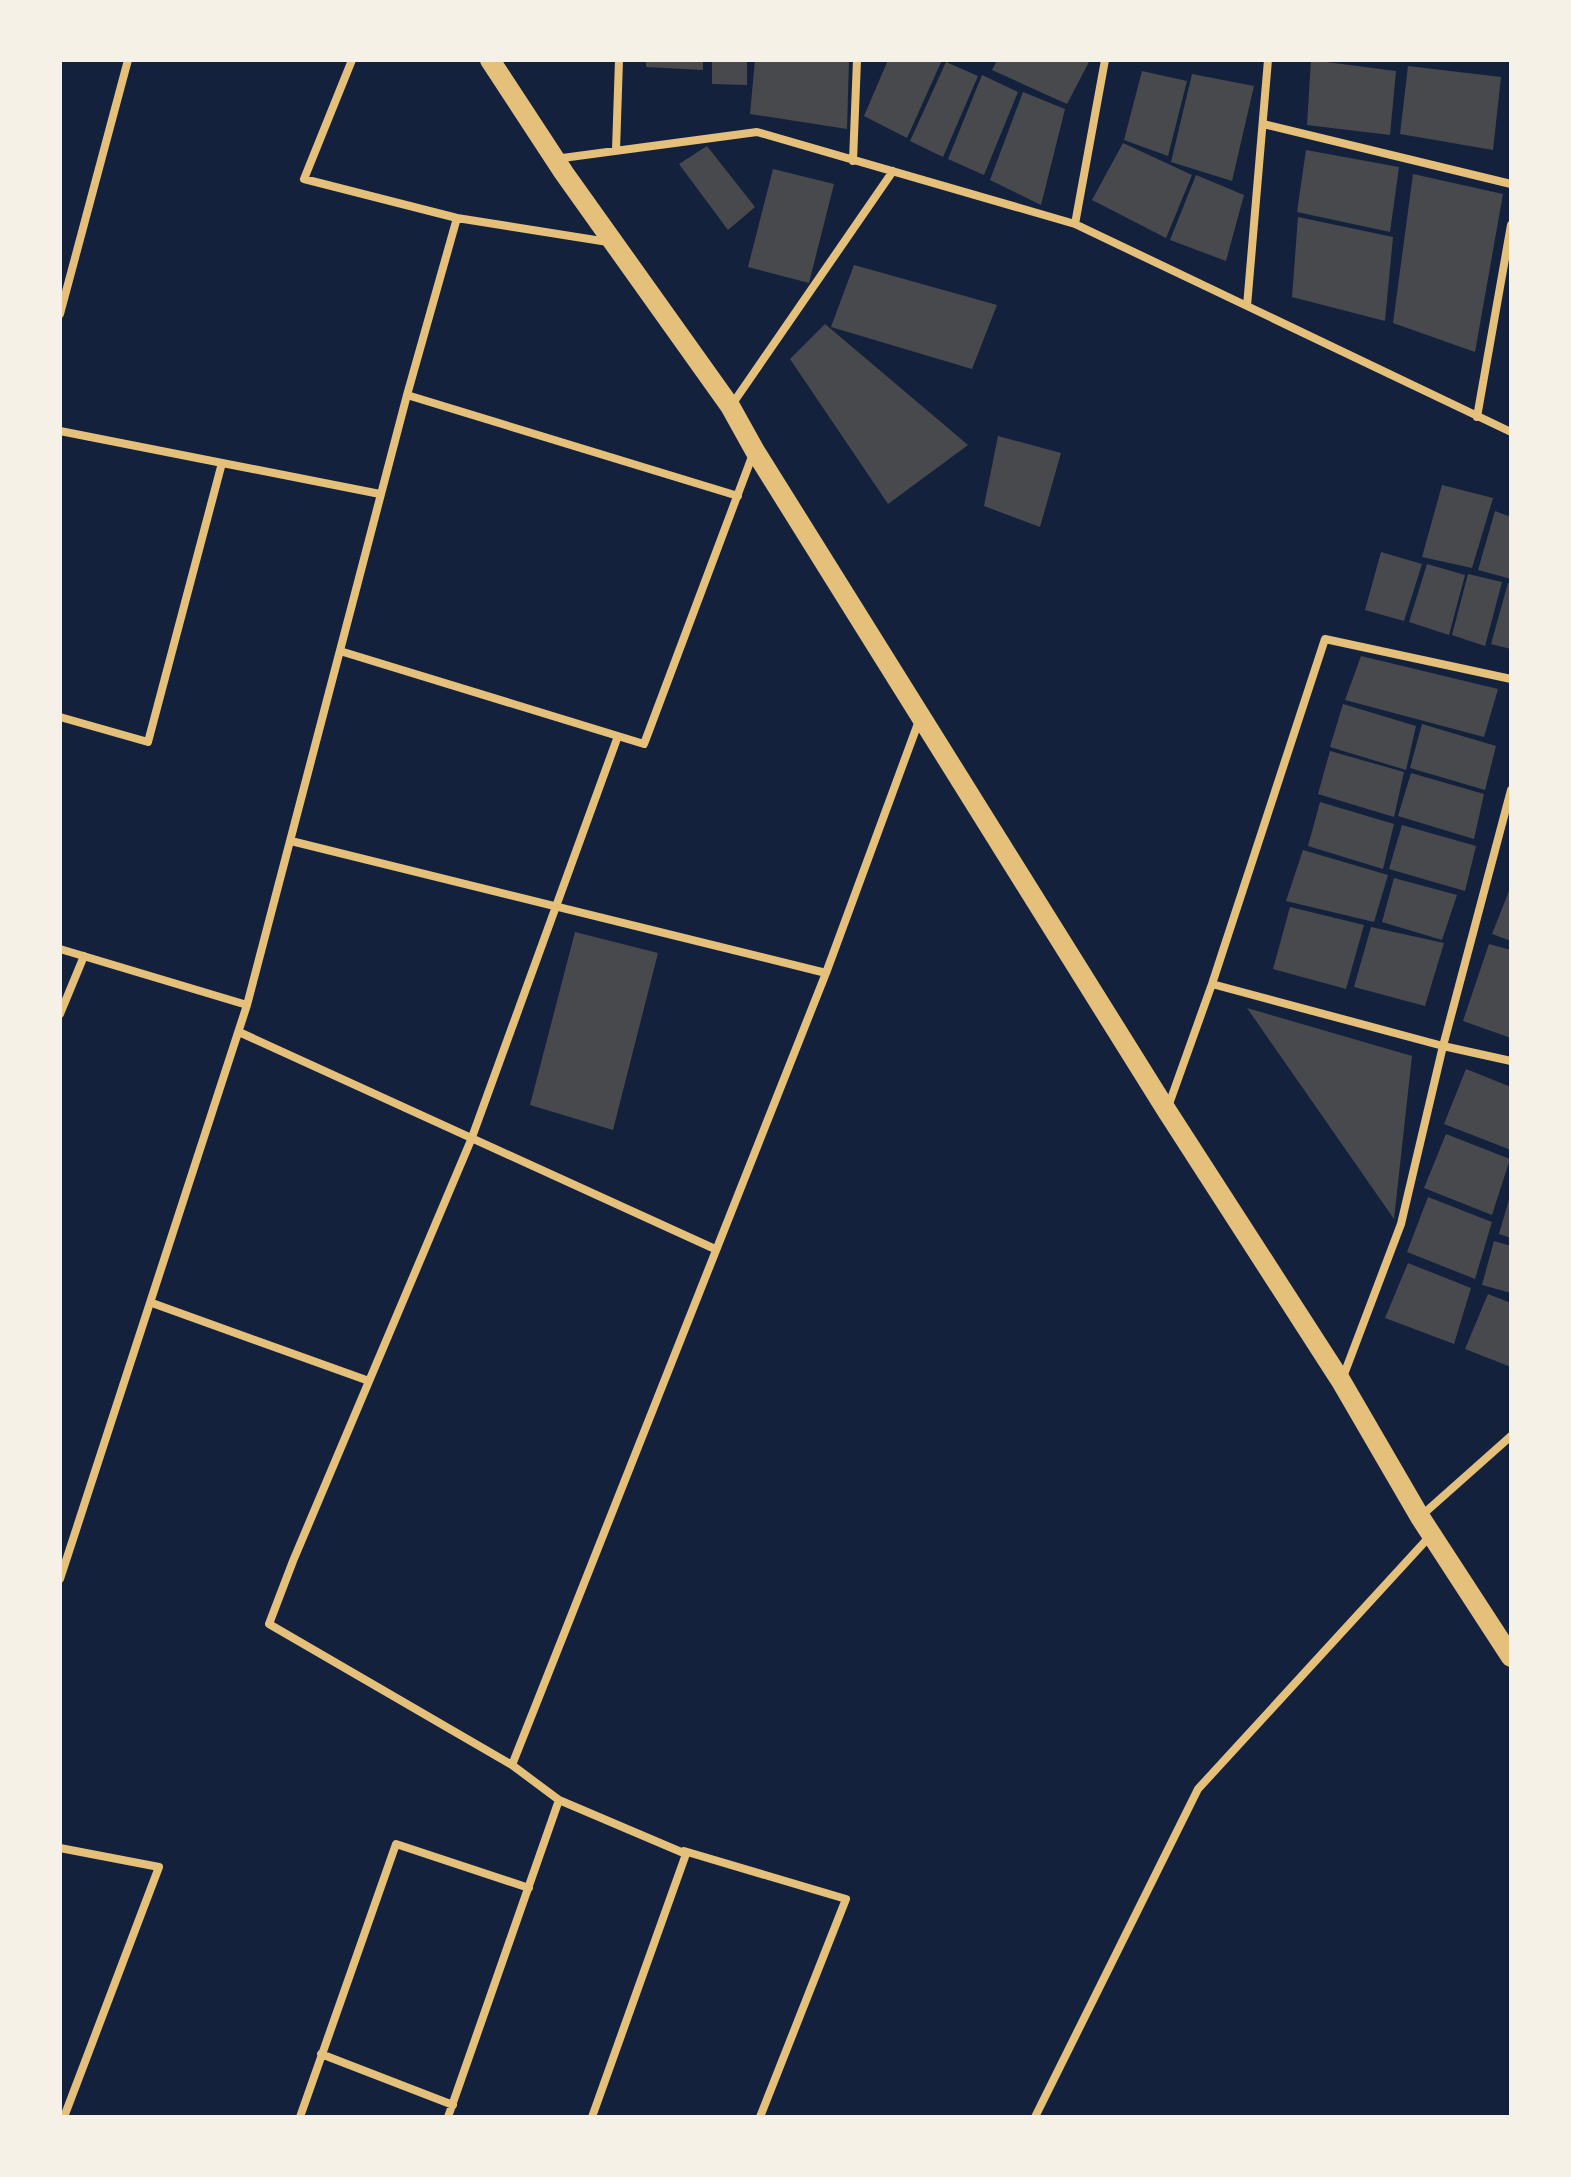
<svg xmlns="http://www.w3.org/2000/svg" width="1571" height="2177" font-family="'Nunito Sans',sans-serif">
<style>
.building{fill:#48494c}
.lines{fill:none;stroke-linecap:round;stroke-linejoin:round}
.minor{stroke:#e5c07b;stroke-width:8}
.primary{stroke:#e5c07b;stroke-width:20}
</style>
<rect width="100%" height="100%" fill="#14213d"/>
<path class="building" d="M646,60H703V70L646,67Z
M712,60H747V85L712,84Z
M755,60L849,61L847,129L750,114Z
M888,60H942L907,138L864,116Z
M997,60H1090L1067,104L992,70Z
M1311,60L1396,71L1390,135L1307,125Z
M946,62L978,76L943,157L910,141Z
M1408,66L1501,77L1493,150L1400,134Z
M1142,71L1187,81L1168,156L1124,140Z
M1192,74L1254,86L1232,181L1171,162Z
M982,75L1018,92L984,175L948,159Z
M1023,92L1065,109L1041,205L990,180Z
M1123,143L1192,175L1166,238L1092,200Z
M707,146L755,207L728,230L679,164Z
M1306,150L1399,167L1390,232L1297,212Z
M773,169L834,184L809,283L748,267Z
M1413,174L1503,194L1475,352L1393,323Z
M1196,175L1244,195L1226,261L1170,240Z
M1298,217L1393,237L1385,321L1292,297Z
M854,265L997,305L972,369L831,327Z
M825,324L968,445L888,504L790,359Z
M998,436L1061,453L1040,527L984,506Z
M1442,485L1493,498L1472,568L1422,557Z
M1495,511L1511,517V579L1478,570Z
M1381,552L1422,564L1404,621L1365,610Z
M1427,564L1465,575L1449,635L1409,622Z
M1468,574L1502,582L1485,646L1452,635Z
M1508,583L1511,584V649L1491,644Z
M1361,656L1498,689L1484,737L1345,700Z
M1343,704L1416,726L1406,770L1330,747Z
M1422,724L1496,746L1485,790L1410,768Z
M1330,751L1404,772L1394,817L1318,794Z
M1411,773L1484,794L1474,839L1398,816Z
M1320,802L1394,824L1383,869L1308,846Z
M1402,825L1476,846L1465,891L1389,869Z
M1303,850L1388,875L1374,922L1286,901Z
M1394,878L1457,895L1442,940L1382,922Z
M1511,886V941L1492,934Z
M1290,907L1364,925L1346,989L1273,969Z
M1371,927L1444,943L1425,1006L1354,987Z
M575,932L658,953L613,1130L530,1105Z
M1489,944L1511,950V1038L1463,1021Z
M1247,1008L1412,1056L1394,1219Z
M1466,1069L1511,1087V1150L1444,1124Z
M1446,1134L1510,1159L1492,1215L1424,1188Z
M1510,1196H1511V1238L1499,1234Z
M1428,1197L1492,1222L1475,1279L1407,1252Z
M1494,1241L1511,1246V1293L1482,1285Z
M1408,1263L1471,1288L1454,1344L1385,1318Z
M1488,1294L1511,1303V1367L1465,1349Z"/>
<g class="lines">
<path class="minor" d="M352,60L304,179L457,218
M1263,124L1511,184
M616,150L619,60
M555,159L757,132L1075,224L1247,306L1268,60
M853,161L857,60
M1075,224L1105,60
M1247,306L1511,432
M60,314L128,60
M407,395L738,496
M731,406L893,171
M1477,417L1511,225
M60,431L380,494
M340,651L644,744L753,454
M60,717L148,742L222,463
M291,841L826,973
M60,949L247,1005L407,395L457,218L608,242
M1212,984L1443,1046L1511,1061
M60,1014L84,956
M239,1032L715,1249
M1168,1107L1212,984L1325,639L1511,679
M152,1303L369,1381
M1343,1377L1401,1224L1443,1046L1511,790
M1421,1516L1511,1436
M60,1579L247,1005
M512,1765L826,973L920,718
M559,1800L686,1854L592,2117
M60,1848L159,1867L64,2117
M684,1851L846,1899L760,2117
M321,2054L453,2105
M300,2117L396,1844L529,1888
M448,2117L559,1800L512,1765L269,1624L293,1561L471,1140L618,736
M1035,2117L1198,1789L1431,1535"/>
<path class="primary" d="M490,60L564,173L730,406L755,451L1167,1111L1341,1381L1420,1517L1511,1657"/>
</g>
<rect width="1571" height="2177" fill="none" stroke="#f6f1e7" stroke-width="124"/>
</svg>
